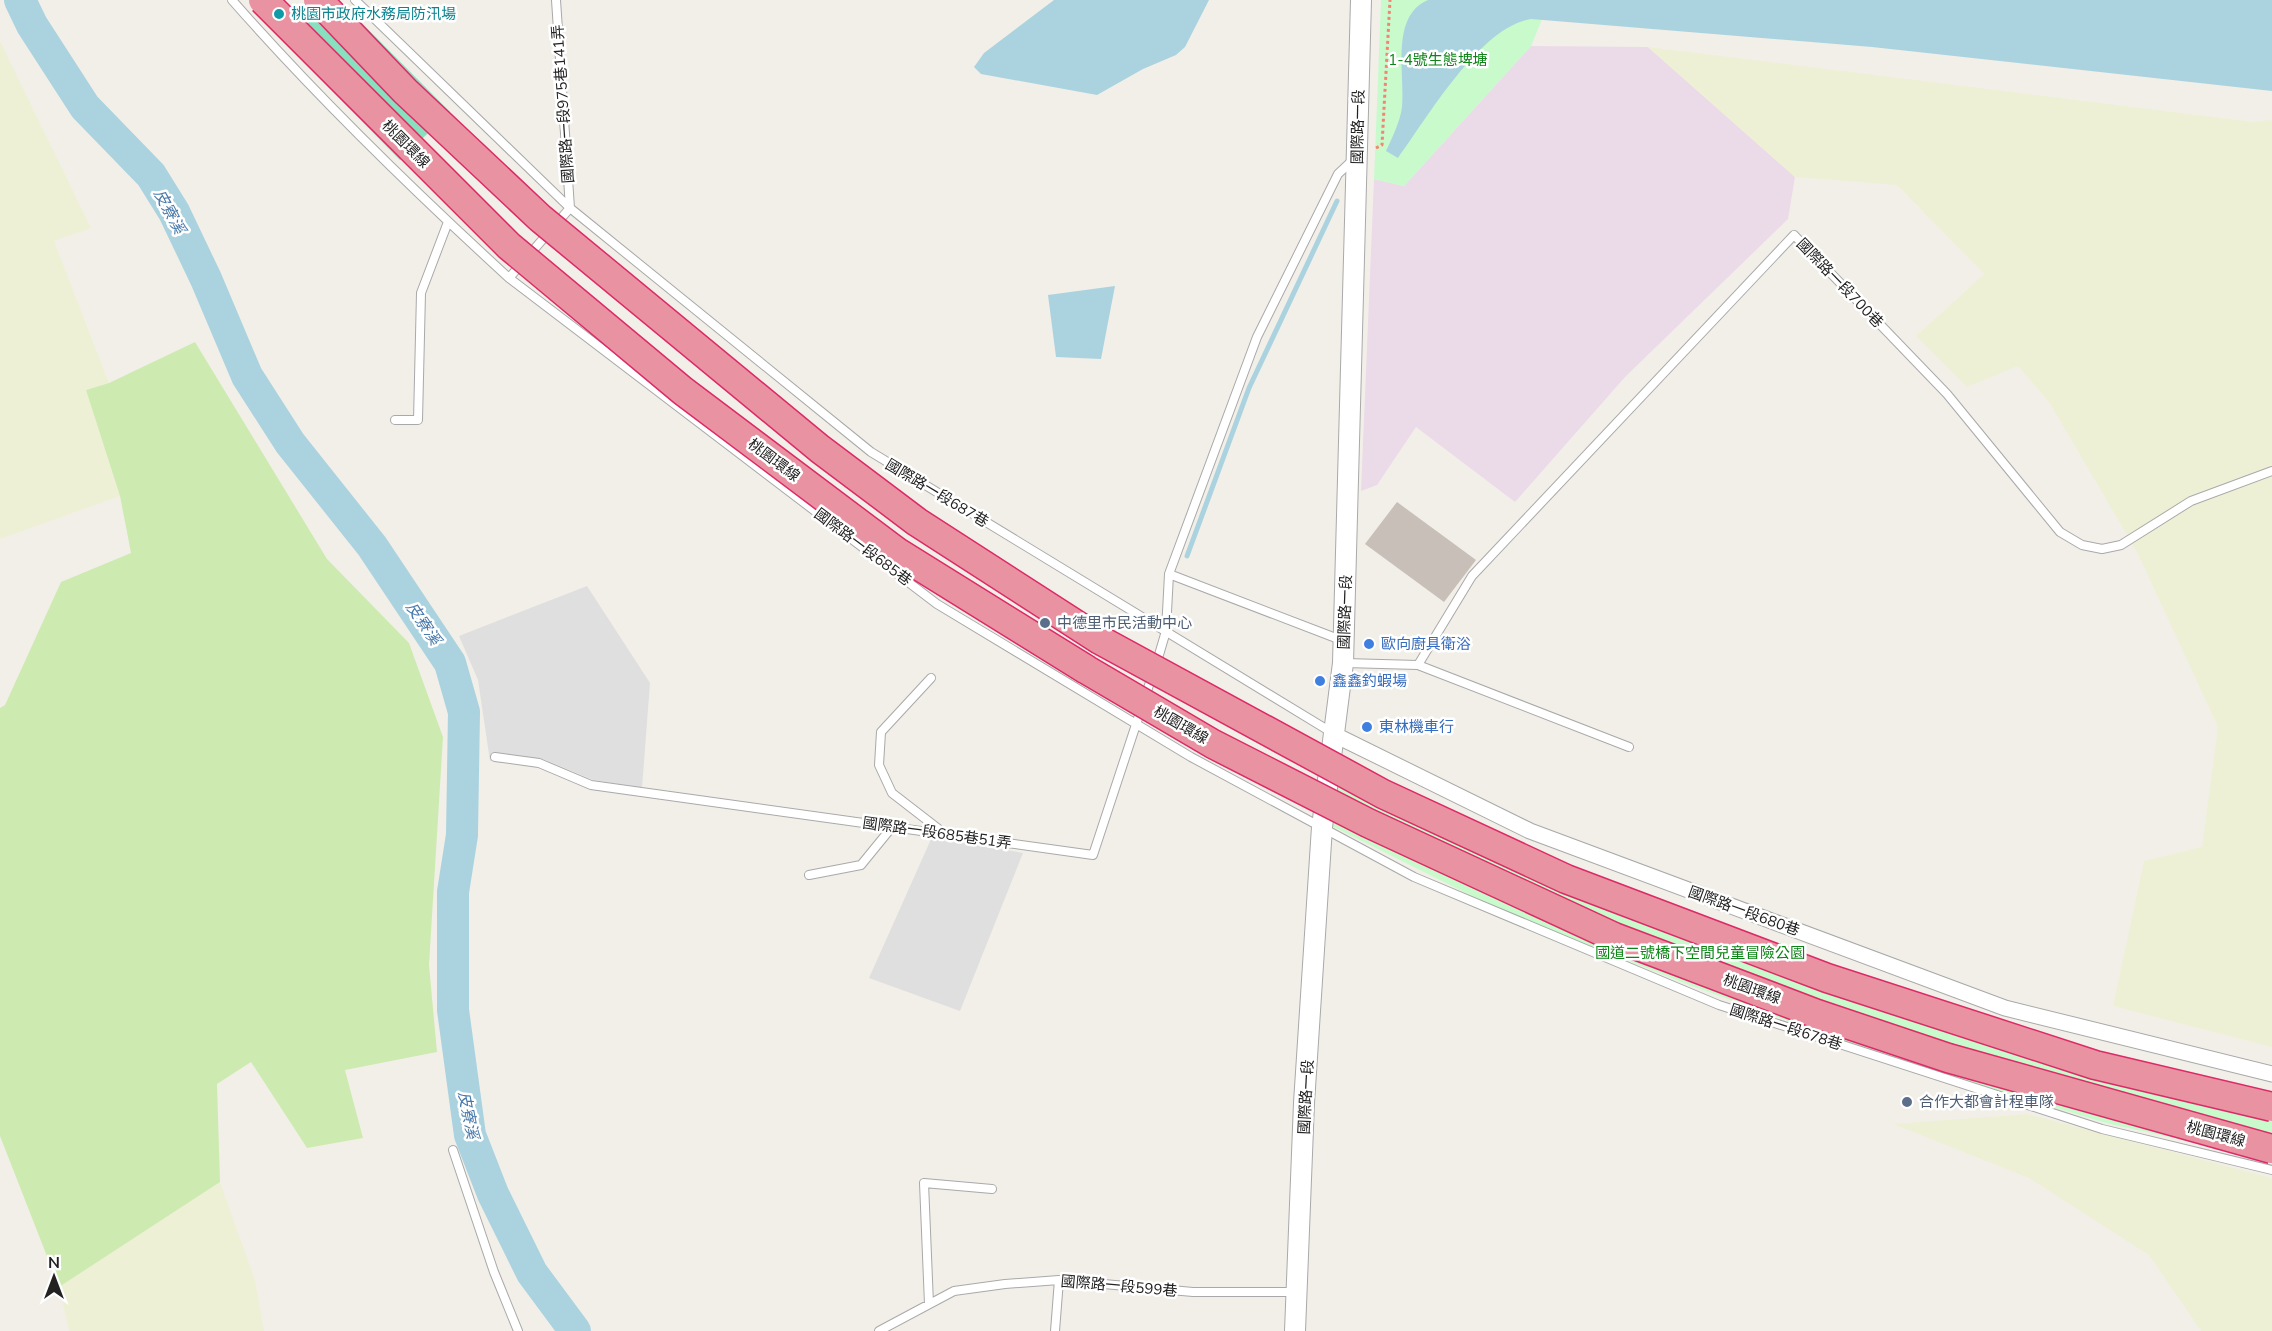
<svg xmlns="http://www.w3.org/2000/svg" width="2272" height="1331" font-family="'Nunito Sans','Noto Sans TC',sans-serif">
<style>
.residential{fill:#e0dfdf}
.industrial{fill:#ebdbe8}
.farmland{fill:#eef0d5}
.grass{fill:#cdebb0}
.park{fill:#c8facc}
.pitch{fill:#88e0be}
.water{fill:#aad3df}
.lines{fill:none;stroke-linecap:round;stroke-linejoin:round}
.stream{stroke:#aad3df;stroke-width:5}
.river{stroke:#aad3df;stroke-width:32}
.building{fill:#c7bfb8}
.service-casing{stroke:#a9a9a9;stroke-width:10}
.minor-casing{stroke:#a9a9a9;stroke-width:17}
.tertiary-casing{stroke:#a9a9a9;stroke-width:22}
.path{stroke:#fa8072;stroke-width:3;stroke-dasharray:3 3;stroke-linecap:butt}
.service{stroke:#fff;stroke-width:8}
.minor{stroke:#fff;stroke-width:15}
.tertiary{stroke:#fff;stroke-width:20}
.motorway-bridge-casing{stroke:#dc2a67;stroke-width:31;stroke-linecap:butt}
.motorway-bridge{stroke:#e892a2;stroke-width:28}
.culture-dot{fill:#0f9aa8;stroke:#fff;stroke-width:2}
.service-dot{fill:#5c6f8a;stroke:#fff;stroke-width:2}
.shop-dot{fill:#3f7fe0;stroke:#fff;stroke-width:2}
.labels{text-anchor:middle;stroke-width:5;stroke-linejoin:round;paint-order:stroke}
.culture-label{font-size:15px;fill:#0d838f;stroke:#fff;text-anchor:start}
.park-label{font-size:15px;fill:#0c8416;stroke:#fff}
.street-label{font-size:15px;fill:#222;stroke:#fff}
.service-label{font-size:15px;fill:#4e5e75;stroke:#fff;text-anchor:start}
.shop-label{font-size:15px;fill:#366cbe;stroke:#fff;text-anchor:start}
.water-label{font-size:16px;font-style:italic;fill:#4a7aab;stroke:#fff}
</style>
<rect width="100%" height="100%" fill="#f2efe9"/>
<path class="residential" d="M587,586L650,683L642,788L593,780L543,759L490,761L478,680L459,636Z
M932,837L1023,853L960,1011L869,978Z"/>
<path class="industrial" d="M1531,46L1648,47L1795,177L1788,219L1625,377L1515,502L1416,427L1377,485L1361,491L1374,179L1404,186Z"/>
<path class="farmland" d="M0,41L91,228L54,241L109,383L86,390L120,496L0,539Z
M1648,47L2254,122L2272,120V1047L2113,1006L2144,861L2202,847L2218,727L2137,552L2049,402L2018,366L1967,387L1916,336L1984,274L1897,185L1795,177Z
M2027,1114L2272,1178V1331H2201L2149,1255L2029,1178L1893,1124Z
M220,1182L255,1280L264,1331H69L59,1287Z"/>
<path class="grass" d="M195,342L327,559L409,643L443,737L429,965L437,1052L345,1070L363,1138L307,1148L251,1062L217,1084L220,1182L59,1287L0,1136V708L5,705L61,582L131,553L120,496L86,390L109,383Z"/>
<path class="park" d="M1381,0H1550L1531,46L1404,186L1374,179Z
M1340,756L1498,838L1988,1024L2272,1094V1160L2106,1123L1885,1056L1684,983L1496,908L1324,822Z"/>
<path class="pitch" d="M324,0H339L450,112L400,160L282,40Z"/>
<path class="water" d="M1054,0H1209L1185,47L1176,55L1143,69L1097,95L981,74L974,67L984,53Z
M1428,0H2272V91L1872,47L1531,19C1480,27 1428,117 1398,158L1386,151C1392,138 1400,122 1402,107C1405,74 1390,16 1428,0Z
M1115,286L1101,359L1056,357L1048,295Z"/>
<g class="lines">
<path class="stream" d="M1187,556L1249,388L1337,201"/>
<path class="river" d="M20,0L32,25L85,107L151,175L174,212L206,279L247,376L290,443L372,546L450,663L464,712L462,835L453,892V1010L470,1135L493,1194L532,1273L575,1331"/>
</g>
<path class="building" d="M1397,502L1476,560L1444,602L1365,544Z"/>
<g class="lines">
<defs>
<path id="service" d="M232,0C318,98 413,190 509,278
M355,0L570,208L871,452L1331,732
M556,0L570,208
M570,208L509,278L937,604L1191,757L1414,877L1719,1005L2102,1129L2272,1170
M395,420H418L421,293L448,222
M1169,574L1341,640
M1345,663L1418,665L1629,747
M1156,665L1166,631L1169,574L1257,337L1338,174L1354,159
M1418,665L1472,576L1794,235L1947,394L2060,532L2082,545L2102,549L2121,545L2191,501L2272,471
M931,678L881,732L879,765L892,793L945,834
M495,757L539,763L591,785L1093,855L1152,676
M809,875L861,865L892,827
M453,1150L494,1272L518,1331
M929,1304L924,1183L992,1189
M879,1331L954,1291L1005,1284L1059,1280L1193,1292H1296
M1055,1331L1059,1280"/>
<path id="minor" d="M1335,735L1530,831L2005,1008L2272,1074"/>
<path id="tertiary" d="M1295,1331L1304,1103L1322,827L1343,663L1361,0"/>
</defs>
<use href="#service" class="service-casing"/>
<use href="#minor" class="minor-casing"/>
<use href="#tertiary" class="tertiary-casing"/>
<path class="path" d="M1376,148L1382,145L1390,0"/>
<use href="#service" class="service"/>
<use href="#minor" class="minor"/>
<use href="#tertiary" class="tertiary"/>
<defs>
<path id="motorway-bridge" d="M263,0L509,246L683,391L897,552L1087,670L1213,744L1368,823L1614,937L1667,957L1817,1014L1948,1058L2272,1149
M318,0L405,91L540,218L820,449L917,522L1100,640L1383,794L1566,879L1827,978L2095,1065L2272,1107"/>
</defs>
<use href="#motorway-bridge" class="motorway-bridge-casing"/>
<use href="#motorway-bridge" class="motorway-bridge"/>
</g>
<circle class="culture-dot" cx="279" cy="14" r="6"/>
<g class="service-dot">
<circle cx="1045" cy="623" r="6"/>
<circle cx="1907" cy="1102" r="6"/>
</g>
<g class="shop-dot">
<circle cx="1369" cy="644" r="6"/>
<circle cx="1320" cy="681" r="6"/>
<circle cx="1367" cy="727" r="6"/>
</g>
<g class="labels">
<g class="culture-label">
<text x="291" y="19">桃園市政府水務局防汛場</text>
</g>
<g class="park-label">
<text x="1438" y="65">1-4號生態埤塘</text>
<text x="1700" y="958">國道二號橋下空間兒童冒險公園</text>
</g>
<g class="street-label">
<text transform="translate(563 104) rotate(-94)" y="5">國際路一段975巷141弄</text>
<text transform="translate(1358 127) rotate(-89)" y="5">國際路一段</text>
<text transform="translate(406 144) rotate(45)" y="5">桃園環線</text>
<text transform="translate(1840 283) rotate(46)" y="5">國際路一段700巷</text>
<text transform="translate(774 460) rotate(37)" y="5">桃園環線</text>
<text transform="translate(937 493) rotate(31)" y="5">國際路一段687巷</text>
<text transform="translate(863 547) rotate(37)" y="5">國際路一段685巷</text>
<text transform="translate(1345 612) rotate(-88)" y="5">國際路一段</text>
<text transform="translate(1181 725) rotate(30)" y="5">桃園環線</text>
<text transform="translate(937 833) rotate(8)" y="5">國際路一段685巷51弄</text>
<text transform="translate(1744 911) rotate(20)" y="5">國際路一段680巷</text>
<text transform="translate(1752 989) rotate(20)" y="5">桃園環線</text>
<text transform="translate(1786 1027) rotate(18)" y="5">國際路一段678巷</text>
<text transform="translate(1306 1097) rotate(-87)" y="5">國際路一段</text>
<text transform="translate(2216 1134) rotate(15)" y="5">桃園環線</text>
<text transform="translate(1119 1286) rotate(5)" y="5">國際路一段599巷</text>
</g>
<g class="service-label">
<text x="1057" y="628">中德里市民活動中心</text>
<text x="1919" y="1107">合作大都會計程車隊</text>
</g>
<g class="shop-label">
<text x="1381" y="649">歐向廚具衛浴</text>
<text x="1332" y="686">鑫鑫釣蝦場</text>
<text x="1379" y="732">東林機車行</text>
</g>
<g class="water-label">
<text transform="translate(170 211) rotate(62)" y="6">皮寮溪</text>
<text transform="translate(424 623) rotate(56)" y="6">皮寮溪</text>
<text transform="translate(469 1115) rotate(79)" y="6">皮寮溪</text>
</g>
</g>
<g transform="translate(54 1277)" stroke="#ffffff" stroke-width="4.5" paint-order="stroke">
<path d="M0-4.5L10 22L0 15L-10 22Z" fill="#222222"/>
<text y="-9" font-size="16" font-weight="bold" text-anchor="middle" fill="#222222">N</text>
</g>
</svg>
